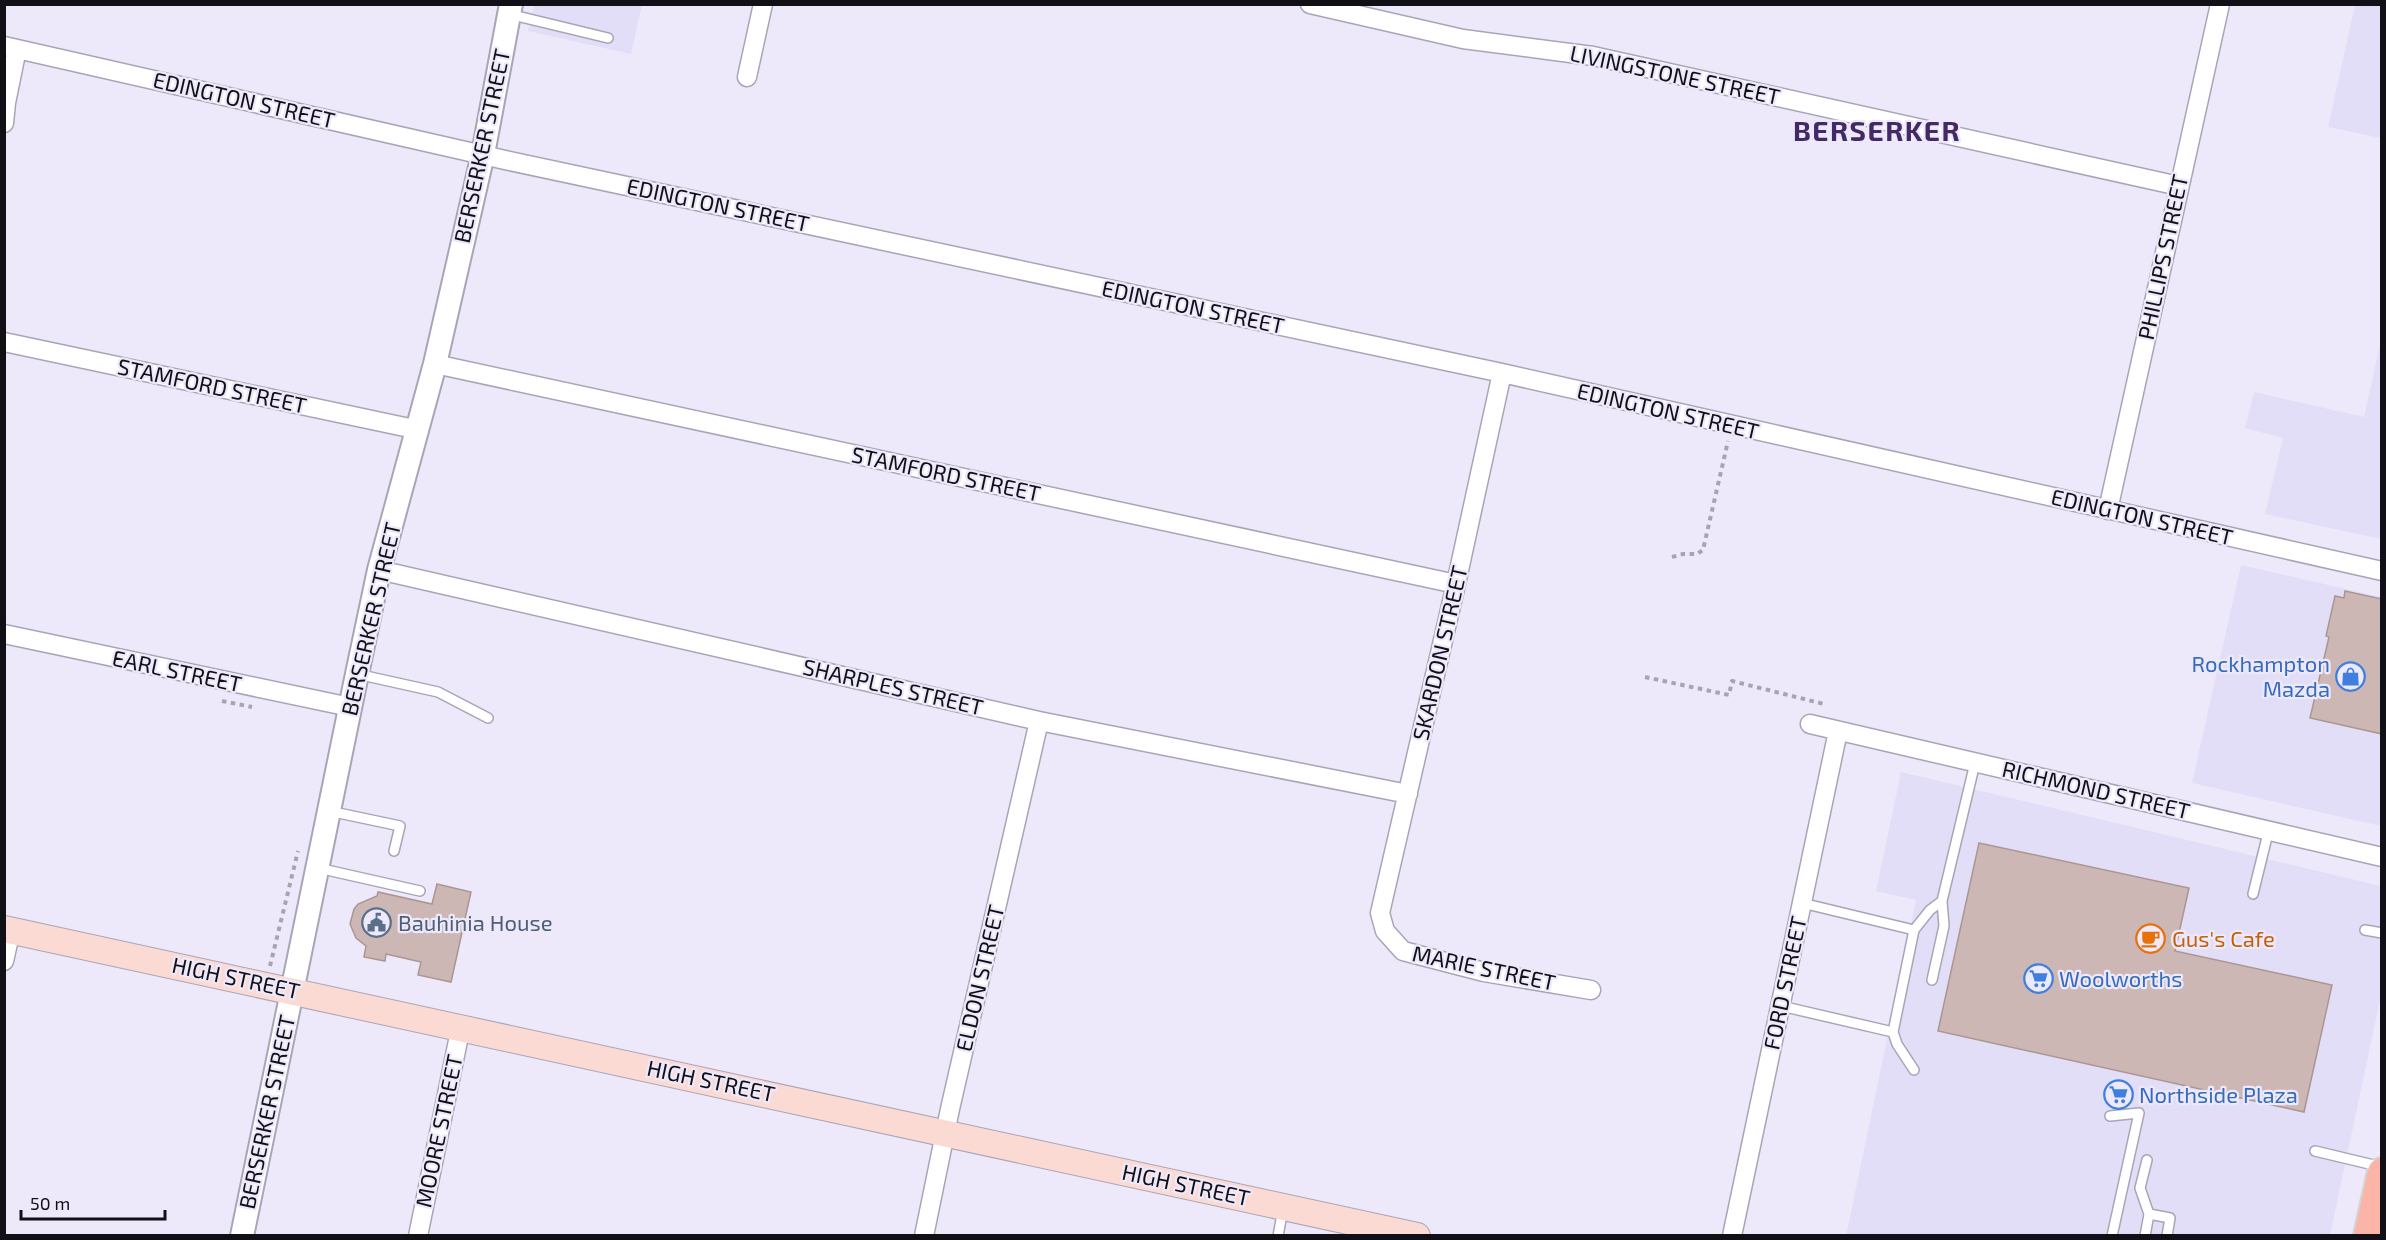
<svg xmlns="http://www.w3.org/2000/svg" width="2386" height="1240" font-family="'Exo 2',sans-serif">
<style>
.built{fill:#e3def7}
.building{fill:#ccb7b5;stroke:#aa9693;stroke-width:1.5}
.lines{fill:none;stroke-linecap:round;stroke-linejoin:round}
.service-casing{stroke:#a8a5b6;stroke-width:12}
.minor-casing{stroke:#a8a5b6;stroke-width:21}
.tertiary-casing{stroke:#a8a5b6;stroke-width:26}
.secondary-casing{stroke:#a8a5b6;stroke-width:28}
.primary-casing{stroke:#d4d4d5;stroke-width:32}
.path{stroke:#a7a4b2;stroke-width:4;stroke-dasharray:4.5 4.5;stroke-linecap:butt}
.service{stroke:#fff;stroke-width:9}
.minor{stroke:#fff;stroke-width:18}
.tertiary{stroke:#fff;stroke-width:22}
.secondary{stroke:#fcdad4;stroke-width:26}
.primary{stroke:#fab5a8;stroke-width:28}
.labels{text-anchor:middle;stroke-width:4.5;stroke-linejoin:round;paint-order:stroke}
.street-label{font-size:22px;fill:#111016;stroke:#ede9fb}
.shop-label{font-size:22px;fill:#366cbe;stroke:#ede9fb;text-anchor:start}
.service-label{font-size:22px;fill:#4e5e75;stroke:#ede9fb;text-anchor:start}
.food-label{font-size:22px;fill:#c56008;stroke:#ede9fb;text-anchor:start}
.district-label{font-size:28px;font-weight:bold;letter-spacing:1.5px;fill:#432a64;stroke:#ede9fb}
</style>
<rect width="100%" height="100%" fill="#ede9fb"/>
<path class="built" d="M534,5H642L631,54L528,31Z
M2355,5H2381V138L2328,127Z
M2381,340V539L2265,514L2283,438L2245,428L2254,392L2364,417Z
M2241,565L2381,597V826L2192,783Z
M1901,772L2381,886V996L2330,1235L1846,1236L1916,900L1876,891Z"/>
<path class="building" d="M2345,591L2382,599V734L2310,718L2329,637L2326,636L2335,596L2344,598Z
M1979,843L2189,888L2175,951L2332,985L2304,1112L1938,1031Z
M437,884L471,892L451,982L418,975L421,962L386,954L385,961L364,957L366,946L356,938L350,924L354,909L358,904L377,896L378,892L432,904Z"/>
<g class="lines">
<defs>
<path id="service" d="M509,14L608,38
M357,674L438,692L488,718
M329,811L400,826L394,851
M318,868L420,891
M2253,894L2269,829
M1802,903L1914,930L1893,1032
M1914,930L1930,910L1942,901
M2365,930L2382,933
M1932,980L1944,926L1942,901L1975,763
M1781,1006L1893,1032L1897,1044L1914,1070
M2110,1116L2139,1113L2112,1236
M2315,1151L2382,1167
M2149,1214L2170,1218L2167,1236
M1278,1236L1283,1209
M2145,1236L2149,1214L2140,1188L2147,1160"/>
<path id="minor" d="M1310,4L1463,39L1593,56L2179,186
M4,46L505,160L1502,373L2382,571
M747,77L763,4
M4,123L6,103L17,49
M4,342L419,430
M435,364L1456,584
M1502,373L1456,584L1380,913L1385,931L1403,951L1484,972L1591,990
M2108,510L2220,4
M379,570L1039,721L1408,794
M4,634L350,707
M1810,724L2382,857
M4,961L11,930
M418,1236L461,1026
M924,1236L950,1109L1039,721
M1732,1236L1838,731"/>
<path id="tertiary" d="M242,1236L357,674L379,570L435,364L483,154L511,4"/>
<path id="secondary" d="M4,929L1417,1236"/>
<path id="primary" d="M2368,1236L2382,1172"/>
</defs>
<use href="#service" class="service-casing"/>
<use href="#minor" class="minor-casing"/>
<use href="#tertiary" class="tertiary-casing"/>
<use href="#secondary" class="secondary-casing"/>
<use href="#primary" class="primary-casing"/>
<path class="path" d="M1672,557L1683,554H1697L1703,550L1728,441
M1645,677L1729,695L1732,681L1824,704
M222,701L252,707
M270,966L298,851"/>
<use href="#service" class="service"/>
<use href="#minor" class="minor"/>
<use href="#tertiary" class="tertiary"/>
<use href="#secondary" class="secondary"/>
<use href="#primary" class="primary"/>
</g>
<defs>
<symbol id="shop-ring" viewBox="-11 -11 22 22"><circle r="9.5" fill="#ede9fb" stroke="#3f7fe0" stroke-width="1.5"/><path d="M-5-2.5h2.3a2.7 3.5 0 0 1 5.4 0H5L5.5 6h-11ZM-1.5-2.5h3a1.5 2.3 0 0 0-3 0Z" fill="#3f7fe0"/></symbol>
<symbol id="civic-ring" viewBox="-11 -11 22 22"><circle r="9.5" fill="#ede9fb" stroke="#5c6f8a" stroke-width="1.5"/><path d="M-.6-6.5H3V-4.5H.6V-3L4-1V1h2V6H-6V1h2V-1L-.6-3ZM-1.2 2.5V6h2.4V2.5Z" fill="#5c6f8a"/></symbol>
<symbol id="cafe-ring" viewBox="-11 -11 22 22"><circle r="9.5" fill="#ede9fb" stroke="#e8710a" stroke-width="1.5"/><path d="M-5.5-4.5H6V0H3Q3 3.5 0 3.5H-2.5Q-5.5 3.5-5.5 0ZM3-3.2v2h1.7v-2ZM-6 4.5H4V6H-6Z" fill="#e8710a"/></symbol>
<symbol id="supermarket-ring" viewBox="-11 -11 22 22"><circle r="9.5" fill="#ede9fb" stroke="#3f7fe0" stroke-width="1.5"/><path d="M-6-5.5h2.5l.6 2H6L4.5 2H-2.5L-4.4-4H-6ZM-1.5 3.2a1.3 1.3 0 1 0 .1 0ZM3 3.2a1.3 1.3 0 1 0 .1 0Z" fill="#3f7fe0"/></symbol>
</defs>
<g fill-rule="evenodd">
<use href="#shop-ring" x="2334" y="660" width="33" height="33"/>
<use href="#civic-ring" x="360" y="906" width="33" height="33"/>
<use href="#cafe-ring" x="2134" y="922" width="33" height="33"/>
<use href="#supermarket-ring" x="2022" y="962" width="33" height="33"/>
<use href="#supermarket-ring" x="2102" y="1078" width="33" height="33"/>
</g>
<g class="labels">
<g class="street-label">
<text transform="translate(1675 75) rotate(12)" y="8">LIVINGSTONE STREET</text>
<text transform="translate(244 100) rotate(13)" y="8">EDINGTON STREET</text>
<text transform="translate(482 146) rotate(-78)" y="8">BERSERKER STREET</text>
<text transform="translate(718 205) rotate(12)" y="8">EDINGTON STREET</text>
<text transform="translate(2163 257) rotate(-78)" y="8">PHILLIPS STREET</text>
<text transform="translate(1193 307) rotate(12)" y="8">EDINGTON STREET</text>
<text transform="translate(212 386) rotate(12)" y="8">STAMFORD STREET</text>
<text transform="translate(1668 411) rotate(13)" y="8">EDINGTON STREET</text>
<text transform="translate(946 474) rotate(12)" y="8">STAMFORD STREET</text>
<text transform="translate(2142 517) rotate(13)" y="8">EDINGTON STREET</text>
<text transform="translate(371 619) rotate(-77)" y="8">BERSERKER STREET</text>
<text transform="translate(1440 653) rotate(-77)" y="8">SKARDON STREET</text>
<text transform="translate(177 671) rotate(12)" y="8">EARL STREET</text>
<text transform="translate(893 687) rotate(13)" y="8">SHARPLES STREET</text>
<text transform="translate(2096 790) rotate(13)" y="8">RICHMOND STREET</text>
<text transform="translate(1484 968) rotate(12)" y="8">MARIE STREET</text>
<text transform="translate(236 978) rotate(12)" y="8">HIGH STREET</text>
<text transform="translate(980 978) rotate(-77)" y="8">ELDON STREET</text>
<text transform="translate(1785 983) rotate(-78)" y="8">FORD STREET</text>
<text transform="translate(711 1081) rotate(12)" y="8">HIGH STREET</text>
<text transform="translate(267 1112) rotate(-78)" y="8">BERSERKER STREET</text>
<text transform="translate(439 1131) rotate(-78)" y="8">MOORE STREET</text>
<text transform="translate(1186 1185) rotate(12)" y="8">HIGH STREET</text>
</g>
<g class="shop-label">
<text x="2330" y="672" text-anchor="end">Rockhampton<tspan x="2330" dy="25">Mazda</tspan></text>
<text x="2059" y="987">Woolworths</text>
<text x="2139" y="1103">Northside Plaza</text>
</g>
<g class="service-label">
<text x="398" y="931">Bauhinia House</text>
</g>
<g class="food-label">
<text x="2172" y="947">Gus's Cafe</text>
</g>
<g class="district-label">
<text x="1877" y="141">BERSERKER</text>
</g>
</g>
<rect width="2386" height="1240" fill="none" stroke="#111016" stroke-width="12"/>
<path d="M21 1210v9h144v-9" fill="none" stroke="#111016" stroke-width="3"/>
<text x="30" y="1210" font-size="18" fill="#111016" stroke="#ede9fb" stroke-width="4.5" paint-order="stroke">50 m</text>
</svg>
